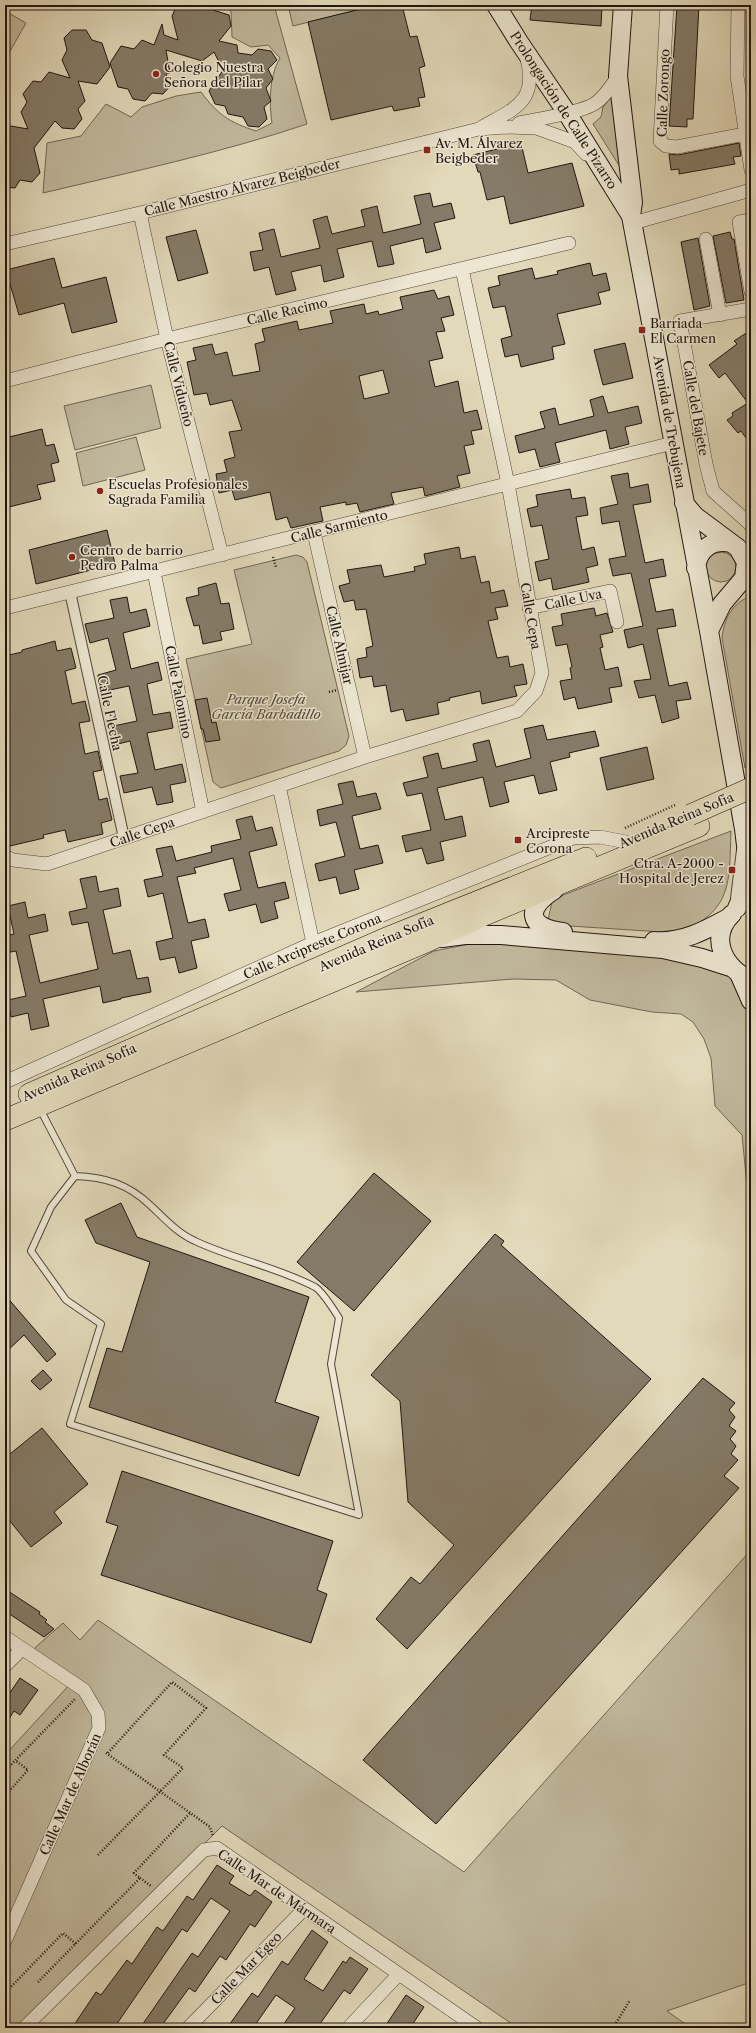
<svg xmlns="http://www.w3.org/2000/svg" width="756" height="2033" font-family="'Libre Caslon Text',serif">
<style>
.green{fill:#c1b89d;stroke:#716656}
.building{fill:#857b68;stroke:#21150f;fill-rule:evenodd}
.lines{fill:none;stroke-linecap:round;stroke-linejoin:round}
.service-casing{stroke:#51463a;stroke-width:8}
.pedestrian-casing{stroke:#51463a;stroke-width:12}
.minor-casing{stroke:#51463a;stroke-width:14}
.secondary-casing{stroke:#21150f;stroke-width:20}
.primary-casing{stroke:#21150f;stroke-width:22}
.path{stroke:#21150f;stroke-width:2.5;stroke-dasharray:1 2;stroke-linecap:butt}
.service{stroke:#ece6d2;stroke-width:6}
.pedestrian{stroke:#ece6d2;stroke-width:10}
.minor{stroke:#ece6d2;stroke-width:13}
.secondary{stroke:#ece6d2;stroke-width:18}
.primary{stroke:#e2d9ba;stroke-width:21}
.primary-bridge-casing{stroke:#21150f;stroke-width:22;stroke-linecap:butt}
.primary-bridge{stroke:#e2d9ba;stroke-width:21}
.poi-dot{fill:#8f2418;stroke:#ece6d2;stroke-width:1.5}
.labels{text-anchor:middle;stroke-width:3;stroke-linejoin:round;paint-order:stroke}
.poi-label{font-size:13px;fill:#21150f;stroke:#ece6d2;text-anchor:start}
.street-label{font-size:13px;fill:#21150f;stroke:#ece6d2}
.park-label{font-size:13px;font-style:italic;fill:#51463a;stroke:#ece6d2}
</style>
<rect width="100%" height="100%" fill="#e2d9ba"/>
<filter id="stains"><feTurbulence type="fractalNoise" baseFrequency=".005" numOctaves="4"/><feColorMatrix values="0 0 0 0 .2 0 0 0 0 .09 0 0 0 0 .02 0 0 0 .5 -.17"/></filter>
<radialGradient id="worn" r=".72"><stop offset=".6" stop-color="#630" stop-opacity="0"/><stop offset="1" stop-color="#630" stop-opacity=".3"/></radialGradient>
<path class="green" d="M221,5H274L307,124C221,153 131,172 43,193L47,143L81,136L106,104L131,117L142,107L176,96L201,92C218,115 229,122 256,131L272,123C269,102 269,77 280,58L268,45L251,47L232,37L231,11Z
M288,5H361V9L293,26Z
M5,11L26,23L5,60Z
M618,89L625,175L593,124L601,117L603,107Z
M151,385L161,428L75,450L64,406Z
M136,437L145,470L83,486L76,453Z
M706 567a15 15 0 1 1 30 0a15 15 0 1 1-30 0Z
M296,555L303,557L307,562L349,736L346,745L339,751L221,788L213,782L186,659L252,644L234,570Z
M751,596V765L745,768L722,638C724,619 732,603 751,596Z
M731,831C729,883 733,911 678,933L554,925L548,920L552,902L563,895Z
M495,939L697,961L728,976L751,996V1227L742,1135L715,1106L711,1058L704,1039L693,1022L681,1014L652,1012L590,1000L556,980L513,979L356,992L434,951Z
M751,1550V1982L667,2011L691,2028H518L222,1826L22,2028H5V1755L71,1683L29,1653L63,1623L80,1640L98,1620L464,1872Z"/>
<path class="building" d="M177,5L188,7L189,5H211L213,10L229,15L231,26L219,41L237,45L238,53L252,55L258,49L271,51L277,60L268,69L273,79L266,88L271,101L264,107L267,119L259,127L248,126L243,117L228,114L225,106L215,104L209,91L223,70L214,52L202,61L166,50L170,73L166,74L171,85L163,94L152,93L145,101L133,99L128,89L118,87L110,63L121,46L134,49L142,40L154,45L162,24L164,35L178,40L172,16Z
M361,5H402L410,37L417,36L425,66L419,68L425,97L418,98L420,106L394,111L392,106L331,120L308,22L361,9Z
M532,5H602L601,26L530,20Z
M677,5H699L693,119H687V127L669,126Z
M72,30H86L92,40L102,43L110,67L97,84L78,81L85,101L78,109L82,119L74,129L62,128L55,121L34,148L40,173L32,182L20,180L15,188L5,187V125L28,129L21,112L27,102L23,94L33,81L41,82L49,72L70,78L62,60L67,50L64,38Z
M521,143L528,173L572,163L584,206L510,224L504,196L487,200L480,172H478L473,155Z
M739,143L741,156L733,157L735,164L679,174V169L671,170L669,154L678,155Z
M430,193L433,207L451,203L455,218L434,223L441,249L426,253L423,238L390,246L394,264L378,267L372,241L337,249L344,277L324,282L321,265L291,272L296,290L276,295L269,267L254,271L250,252L263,250L259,233L274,229L281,257L320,248L313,220L327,216L332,234L365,226L361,210L377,206L383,233L421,224L414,196Z
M196,230L208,273L178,281L166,237Z
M730,232L732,239H734L744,300L726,303L713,236Z
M698,238L710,306L694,310L681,242Z
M54,258L62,288L106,277L117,322L72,333L64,303L19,315L6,270Z
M590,263L593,276L606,273L610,290L598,293L601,304L557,314L565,344L552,347L554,359L521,367L518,354L505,357L501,339L512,336L505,306L493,308L488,288L500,285L498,276L532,268L535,279L558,274L557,271Z
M434,290L438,299L449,296L454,315L441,318L445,331L436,332L443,358L429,361L435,387L458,381L464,413L477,410L482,429L471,431L474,444L464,446L470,473L457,476L460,487L425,496L423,487L391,493L394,504L360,512L357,503L346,505V502L320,507L323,521L291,528L287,517L276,520L270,492L235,500L232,490L219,493L216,474L227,472L224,460L235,457L229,432L242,430L232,400L210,405L207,393L194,395L187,362L196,360L193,348L212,344L215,355L227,352L233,376L260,371L255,344L265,341L262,329L297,321L299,330L333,323L330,311L364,304L366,314L378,311L379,315L403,309L400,297ZM383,370L389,393L364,399L359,376Z
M751,330V445L741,431L738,433L727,420L733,416L732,413L748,403L725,373L719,378L709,365L737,344L734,341Z
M625,343L633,378L603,385L594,350Z
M603,396L608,413L638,406L642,423L625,427L629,444L610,449L606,430L555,443L560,462L540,467L535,449L519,453L515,436L545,428L540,412L555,408L559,425L594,416L590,400Z
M42,429L46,446L54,444L59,462L51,464L55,481L37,485L41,499L5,508V438Z
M628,473L630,488L648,484L651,502L633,505L645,563L663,559L666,576L649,579L656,612L673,609L676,626L657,629L669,686L687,682L691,699L676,701L679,718L662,723L655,695L639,698L634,681L651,679L643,644L628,648L624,630L643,626L631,573L613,576L609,559L626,556L619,521L602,524L600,508L618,504L611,476Z
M570,489L572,499L585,497L588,515L576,517L582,550L594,547L598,565L586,568L589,582L553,590L551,578L539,581L535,562L549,559L542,525L531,527L527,509L538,506L536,495Z
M107,530L115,564L36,584L29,550Z
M459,547L461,559L475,556L481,583L489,581L491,593L504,590L508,606L495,608L498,619L488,621L497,658L508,656L510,667L523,664L527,684L514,686L517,696L482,704L480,691L449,698L450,700L437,703L439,714L406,721L403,709L391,712L386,685L374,687L372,676L360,678L357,659L367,657L366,648L373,646L366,609L356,610L354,600L344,602L339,586L350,583L347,570L381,565L384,577L415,571L414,567L426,564L424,554Z
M216,583L221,604L229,603L234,629L220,632L222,640L203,644L199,625L194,626L186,598L199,595L198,588Z
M127,597L130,613L146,609L150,626L123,633L131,669L158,662L162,680L147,684L153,715L170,712L173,728L147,733L155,770L182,764L186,782L170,785L173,802L157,805L152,787L124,793L120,776L138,773L130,741L114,745L109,727L137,721L129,686L100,692L98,675L116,670L108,638L90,643L85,624L114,618L110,600Z
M594,608L596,616L607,613L613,632L600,635L603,647L600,648L605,670L618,667L622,686L609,688L612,702L578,709L575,697L564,700L560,681L572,679L570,668L572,667L567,644L556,646L552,627L563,625L561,614Z
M55,641L57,651L71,648L76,668L65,671L72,704L85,701L90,721L79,723L85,754L98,751L102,770L93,772L99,800L107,798L112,820L101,823L103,834L68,842L65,830L43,835L44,838L10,846L7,833L5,834V656L22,652V650Z
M207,698L212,723L216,722L220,740L206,742L203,729H201L195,700Z
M543,725L547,740L595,731L599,746L569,753L570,757L550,762L557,790L539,794L534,775L504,782L509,802L490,807L483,777L437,788L445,820L462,816L466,836L440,842L444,860L427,864L422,848L406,852L402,836L431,830L422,793L407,796L403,783L428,777L423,757L438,753L442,769L477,761L473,744L489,740L496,767L531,758L524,729Z
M647,747L654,779L607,790L600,758Z
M353,781L357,797L376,793L381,809L352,816L360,849L378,845L383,863L354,870L359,889L340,894L336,877L319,881L315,864L345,856L336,822L320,826L317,810L343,804L338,784Z
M252,816L256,831L272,827L277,845L249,852L258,888L285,882L289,898L274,902L278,918L261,923L256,904L229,911L224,894L241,890L233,858L194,868L196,873L177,877L188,923L205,919L209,937L191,941L197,968L179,973L175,957L160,960L156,942L173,938L163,893L148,897L144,880L163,876L156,849L172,846L176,861L212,852L211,846L241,839L236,820Z
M96,876L99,892L118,888L121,906L103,910L113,954L130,950L137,979L148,977L151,992L121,998V999L103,1003L100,986L43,999L49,1026L31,1030L28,1013L11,1017L8,1000L26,996L16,951L5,953V936L14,934L8,906L25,902L28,918L45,914L48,931L29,935L40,983L98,969L88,922L72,925L69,912L87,908L80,879Z
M374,1173L431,1221L354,1311L297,1262Z
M121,1203L137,1237L309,1297L275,1402L319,1417L299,1476L89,1407L107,1348L122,1352L150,1262L96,1243L85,1220Z
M495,1234L504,1241L501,1245L651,1379L407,1649L376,1619L411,1577L420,1584L454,1545L408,1502L400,1401L371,1375Z
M5,1295L56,1354L47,1362L24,1335L5,1353Z
M43,1370L52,1380L40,1390L31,1381Z
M703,1378L735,1403L729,1410L735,1417L729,1426L736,1431L730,1439L736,1446L731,1454L738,1460L724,1476L739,1488L436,1824L363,1760Z
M42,1428L88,1484L54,1512L62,1523L31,1547L5,1515V1458Z
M122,1471L333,1541L317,1590L327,1594L311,1643L101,1575L118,1526L106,1522Z
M5,1589L40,1612L39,1614L47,1620L45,1622L54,1629L44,1637L5,1611Z
M20,1678L38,1690L20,1715L14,1711L5,1725V1700Z
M217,1865L234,1876L229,1883L250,1896L255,1890L272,1902L255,1927L250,1924L226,1960L220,1956L195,1992L189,1988L160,2028H140L192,1953L198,1957L230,1911L211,1898L187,1932L182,1929L114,2028H72L96,1992L101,1995L127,1960L132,1964L157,1927L163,1931L187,1896L193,1900Z
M312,1930L328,1942L304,1979L323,1991L343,1961L346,1963L350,1957L368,1969L350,1994L344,1990L317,2028H281L295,2008L276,1995L253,2028H227L252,1993L258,1997L282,1961L288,1965Z
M406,1995L424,2007L410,2028H384Z"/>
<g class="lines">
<defs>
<path id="service" d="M734,898L740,850
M40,1109L75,1176L51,1207L31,1251L66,1300L101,1324L70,1424L359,1515L331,1364L339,1318C334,1310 322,1291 315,1287C277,1267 233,1259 195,1241C177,1233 164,1218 150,1205C128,1184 105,1177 75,1176"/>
<path id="pedestrian" d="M70,592L124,838"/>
<path id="minor" d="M667,5L660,141L666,146L677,147L745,134
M738,5L737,76L751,170
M519,123C538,119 579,113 594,104C604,98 612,85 618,76
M482,127C514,109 538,102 527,59
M140,213L167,339L222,555
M751,220L739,222L751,292
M633,223L751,190
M706,239L720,315
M5,244L140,213L479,129L506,127L536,128L575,142L586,154
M751,309L680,321L706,464L713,491L751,525
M5,381L167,339L569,243
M314,533L365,757
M154,572L203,812
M5,608L673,443
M529,608L610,591L617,622
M279,786L313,943
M5,856L13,860L47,864L365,757L517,711L536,691L542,673L508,484L462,269
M5,1082L313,943L573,838L600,837L626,842
M5,1637L84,1690L98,1714L99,1728L5,1941
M5,1666L22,1649
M24,2028L204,1850L217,1848L477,2028
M188,2028L304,1909
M348,2028L398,1975"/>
<path id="secondary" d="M496,5L519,42L567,113L631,216
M623,5L618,76L633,202L631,216L709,631L744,829L749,870L745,890L737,908
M684,503L695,516L738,548L746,562L744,578L722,604L709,631
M696,568C698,549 712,539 731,543
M554,890C525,908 527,928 563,932
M732,914C708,937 724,969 751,980
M442,938L465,935H501L663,949L702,958L730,967
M654,941C682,943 704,931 728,918
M740,976L751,1001"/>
<path id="primary" d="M29,1094L384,939L586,858
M5,1120L428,941L489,913L699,826"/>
</defs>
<use href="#service" class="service-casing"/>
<use href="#pedestrian" class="pedestrian-casing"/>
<use href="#minor" class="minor-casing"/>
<use href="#secondary" class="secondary-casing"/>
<use href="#primary" class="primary-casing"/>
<path class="path" d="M273,557L276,567
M329,692L337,690
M625,828L675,805
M106,1753L210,1827L213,1836
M5,1771L75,1699
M5,1796L28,1770L15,1760
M98,1855L183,1768L164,1755L206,1708L172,1682L107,1754
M140,1878L151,1886
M38,1982L140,1878L134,1873L190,1813
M5,1993L63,1933L76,1944
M613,2028L630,2000"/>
<use href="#service" class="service"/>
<use href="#pedestrian" class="pedestrian"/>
<use href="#minor" class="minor"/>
<use href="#secondary" class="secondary"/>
<use href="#primary" class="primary"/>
<defs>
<path id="primary-bridge" d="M690,815L751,788"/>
</defs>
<use href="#primary-bridge" class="primary-bridge-casing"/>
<use href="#primary-bridge" class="primary-bridge"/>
</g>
<g class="poi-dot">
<circle cx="156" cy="74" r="4"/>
<rect x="423" y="146" width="8" height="8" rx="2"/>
<rect x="638" y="326" width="8" height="8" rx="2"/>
<circle cx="100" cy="491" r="4"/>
<circle cx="72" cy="557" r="4"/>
<rect x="514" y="836" width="8" height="8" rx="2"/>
<rect x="728" y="866" width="8" height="8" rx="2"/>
</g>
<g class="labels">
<g class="poi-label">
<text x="164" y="72">Colegio Nuestra<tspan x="164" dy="15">Señora del Pilar</tspan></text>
<text x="435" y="148">Av. M. Álvarez<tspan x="435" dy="15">Beigbeder</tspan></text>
<text x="650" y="328">Barriada<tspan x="650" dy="15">El Carmen</tspan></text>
<text x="108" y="489">Escuelas Profesionales<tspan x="108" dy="15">Sagrada Familia</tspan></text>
<text x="80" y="555">Centro de barrio<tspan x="80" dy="15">Pedro Palma</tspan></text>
<text x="526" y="838">Arcipreste<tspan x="526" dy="15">Corona</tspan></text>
<text x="724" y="868" text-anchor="end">Ctra. A-2000 -<tspan x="724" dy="15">Hospital de Jerez</tspan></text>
</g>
<g class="street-label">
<text transform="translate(663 93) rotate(-88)" y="5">Calle Zorongo</text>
<text transform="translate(564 110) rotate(57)" y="5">Prolongación de Calle Pizarro</text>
<text transform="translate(242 187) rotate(-14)" y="5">Calle Maestro Álvarez Beigbeder</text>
<text transform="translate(287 311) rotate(-13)" y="5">Calle Racimo</text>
<text transform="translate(179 384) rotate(76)" y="5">Calle Vidueño</text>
<text transform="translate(696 408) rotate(80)" y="5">Calle del Bajete</text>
<text transform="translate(670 422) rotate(80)" y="5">Avenida de Trebujena</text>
<text transform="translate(339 526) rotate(-14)" y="5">Calle Sarmiento</text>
<text transform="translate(573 599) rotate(-12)" y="5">Calle Uva</text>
<text transform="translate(531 616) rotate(80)" y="5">Calle Cepa</text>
<text transform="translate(340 645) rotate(77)" y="5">Calle Almijar</text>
<text transform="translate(179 692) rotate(79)" y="5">Calle Palomino</text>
<text transform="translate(110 713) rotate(78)" y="5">Calle Flecha</text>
<text transform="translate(676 820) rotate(-23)" y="5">Avenida Reina Sofía</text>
<text transform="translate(142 832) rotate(-19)" y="5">Calle Cepa</text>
<text transform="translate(376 943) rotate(-23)" y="5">Avenida Reina Sofía</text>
<text transform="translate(312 946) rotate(-23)" y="5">Calle Arcipreste Corona</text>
<text transform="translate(79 1072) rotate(-24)" y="5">Avenida Reina Sofía</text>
<text transform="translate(70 1794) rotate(-66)" y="5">Calle Mar de Alborán</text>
<text transform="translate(277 1891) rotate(34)" y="5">Calle Mar de Mármara</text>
<text transform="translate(246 1968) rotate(-46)" y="5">Calle Mar Egeo</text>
</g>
<g class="park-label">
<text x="266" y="704">Parque Josefa<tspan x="266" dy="15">García Barbadillo</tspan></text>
</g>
</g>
<rect width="756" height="2033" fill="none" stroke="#e2d9ba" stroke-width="20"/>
<rect x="6" y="6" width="744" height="2021" fill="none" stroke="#21150f" stroke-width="2"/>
<rect x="10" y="10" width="736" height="2013" fill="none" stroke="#21150f"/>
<rect width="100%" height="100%" filter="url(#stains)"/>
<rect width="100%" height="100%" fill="url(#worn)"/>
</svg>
